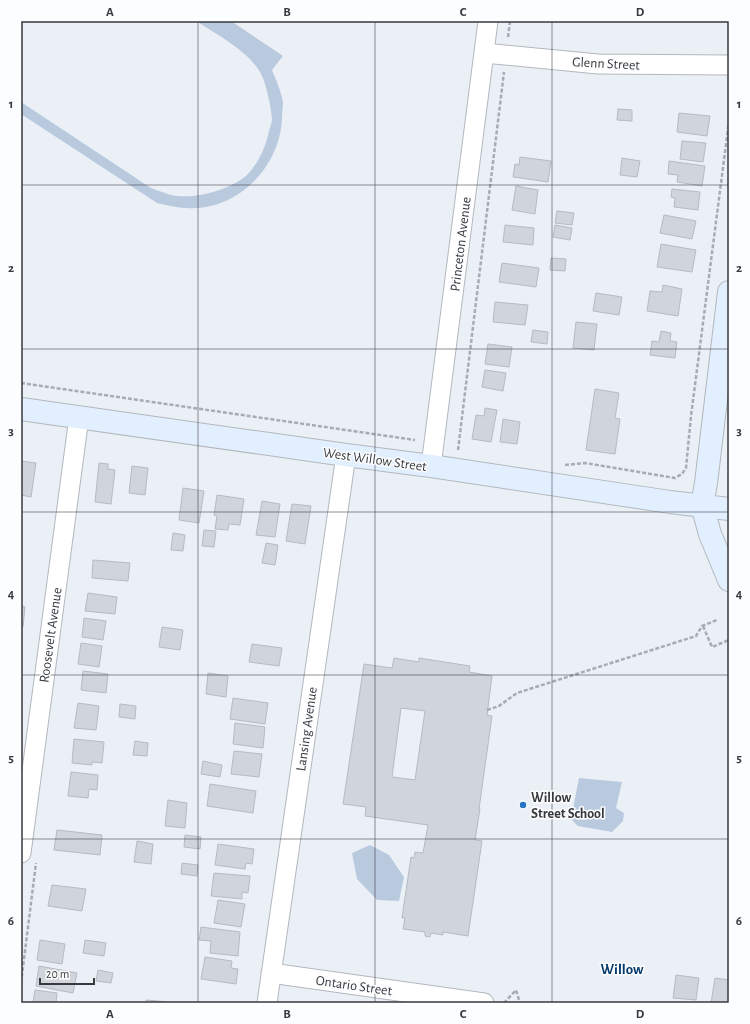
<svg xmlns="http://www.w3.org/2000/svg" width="750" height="1024" font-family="'Alegreya Sans',sans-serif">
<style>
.green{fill:#b9cadf}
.building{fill:#cfd5db;stroke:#b6bbc2;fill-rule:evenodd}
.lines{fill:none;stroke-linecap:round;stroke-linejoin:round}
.street-casing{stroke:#b2b8be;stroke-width:21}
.secondary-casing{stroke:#b2b8be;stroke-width:24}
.path{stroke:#a8acb2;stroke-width:2.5;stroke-dasharray:4 2;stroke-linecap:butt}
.street{stroke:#fff;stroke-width:19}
.secondary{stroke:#e2effe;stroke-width:22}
.grid{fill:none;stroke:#37393c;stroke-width:1;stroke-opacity:0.55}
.poi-dot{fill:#2775c5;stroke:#fcfdfe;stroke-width:1.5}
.labels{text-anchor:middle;stroke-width:3;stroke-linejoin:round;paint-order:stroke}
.street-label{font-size:14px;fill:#37393c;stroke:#fcfdfe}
.poi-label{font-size:14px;font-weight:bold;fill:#37393c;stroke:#fcfdfe;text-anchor:start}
.neighbourhood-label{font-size:15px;font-weight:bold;fill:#053a6b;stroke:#fcfdfe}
.neatline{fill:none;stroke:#37393c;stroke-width:1.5}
.grid-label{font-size:13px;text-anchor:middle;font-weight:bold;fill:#37393c}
</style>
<rect width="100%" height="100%" fill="#ebf0f7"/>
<path class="green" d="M196,21H231L283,56L272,70C276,80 281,91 283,102C283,107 282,112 282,117C281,163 243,206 196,208C182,209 170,206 157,203L21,114V102L151,188C157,190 164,193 171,195C194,200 231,190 248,174C259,162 266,146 269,131C270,127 272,123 272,119C272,110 265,79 260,72C248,51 216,34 196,21Z
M579,778L622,782L616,808L624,813L623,821L612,832L578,826L571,819Z
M370,845L389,855L404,877L399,901L377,900L357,879L352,853Z"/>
<path class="building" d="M618,109L632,110V121L617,120Z
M679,113L710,116L707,136L677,132Z
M682,141L706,143L703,162L680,159Z
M520,157L551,161L548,182L513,177L515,164L519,165Z
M622,158L640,161L637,177L620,175Z
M669,161L705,166L702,186L677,182L678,175L668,174Z
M516,186L538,190L535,214L512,210Z
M672,189L700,192L698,210L674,207L675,198L671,197Z
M557,211L574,213L572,225L555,223Z
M664,215L696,221L692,239L660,233Z
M505,225L534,228L533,245L503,242Z
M555,225L572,228L570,240L553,237Z
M661,244L696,250L692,272L657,267Z
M551,258L566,259L565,271L550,270Z
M502,263L539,268L536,287L499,282Z
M663,285L682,289L678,316L647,311L650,291L662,292Z
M596,293L622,297L619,315L593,311Z
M495,302L528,305L525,325L493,322Z
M576,322L597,324L594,350L573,348Z
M533,330L548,332L547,344L531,342Z
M661,331L671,333L670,341L677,342L675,358L650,355L652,341L659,342Z
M488,344L512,347L509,367L485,364Z
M485,370L506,373L503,391L482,387Z
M595,389L619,393L615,418L620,419L615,454L586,450Z
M485,408L497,410L491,442L472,439L476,415L484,416Z
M503,419L520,422L517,444L500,442Z
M21,461L36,463L31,497L21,495Z
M99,463L108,464V469L115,470L111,504L95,502Z
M132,466L148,468L145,495L129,493Z
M183,488L204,491L199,523L179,520Z
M217,495L244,499L240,525L229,524L228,530L215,529L217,516L214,515Z
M262,501L280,504L275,537L256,535Z
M292,504L311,506L305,544L286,541Z
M204,530L216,531L214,547L202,546Z
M173,533L185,535L183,551L171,550Z
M266,543L278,545L275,565L262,563Z
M93,560L130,563L128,581L92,578Z
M88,593L117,597L115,614L85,611Z
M21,606L25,607L23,627H21Z
M84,618L106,621L103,640L82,637Z
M162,627L183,630L180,650L159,647Z
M81,643L102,646L99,667L78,664Z
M252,644L282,648L279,666L249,662Z
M394,658L419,662V658L470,666L469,672L492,676L487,715L492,716L479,809H480L475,840L482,841L468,936L443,932V935L431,933L430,937L425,936V932L403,929L405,918H402L411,857L414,858L415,852L423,853L428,825L365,816L366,807L343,804L364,664L392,668ZM401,708L425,711L415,780L392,777Z
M83,671L108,674L106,693L81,690Z
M208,673L228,676L226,697L206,694Z
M233,698L268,703L265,724L230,719Z
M78,703L99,706L96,730L74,728Z
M120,704L136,706L135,719L119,717Z
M235,723L265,727L263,748L233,744Z
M74,739L104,742L102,763L92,762V765L72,763Z
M135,741L148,743L147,756L133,755Z
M234,751L262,754L259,777L231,774Z
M203,761L222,765L220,777L201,774Z
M71,772L98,775L97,790L89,789L88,798L68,796Z
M210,784L256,791L253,813L207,806Z
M168,800L187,803L185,828L165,826Z
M57,830L102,835L100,855L54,850Z
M185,835L201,837L200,849L184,847Z
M137,841L153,844L151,864L134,862Z
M218,844L254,849L252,864L246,863L245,869L215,865Z
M182,863L198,865L197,876L181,874Z
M214,873L250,876L248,893L242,892V899L211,896Z
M52,885L86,889L82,911L48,906Z
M218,900L245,904L241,927L214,923Z
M201,927L240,932L238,956L210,953L211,941L199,940Z
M40,940L65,944L62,964L37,960Z
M85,940L106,943L104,956L83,953Z
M205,957L232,961L231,968L238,969L236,984L201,979Z
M39,966L77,973L73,993L36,986Z
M98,970L113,973L111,983L96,981Z
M676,975L699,978L696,1000L673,998Z
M715,978L729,980V1003H711Z
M35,990L57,993L56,1003H33Z
M146,1000L169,1002V1003H146Z"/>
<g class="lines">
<defs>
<path id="street" d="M484,53L598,64L729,65
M431,466L488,21
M21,853L79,417
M271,973L484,1003
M267,1003L346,455"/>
<path id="secondary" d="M729,292L706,483L702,505L710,534L729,580
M21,409L346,455L431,466L670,502L729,509"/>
</defs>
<use href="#street" class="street-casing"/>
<use href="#secondary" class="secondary-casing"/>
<path class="path" d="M508,37L510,21
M21,383L415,440
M458,450L504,72
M565,465L585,463L675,478L682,474L686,468L691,416L729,121
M703,626L712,647L729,640
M487,710L499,706L517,693L696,636L702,626L717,620
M21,983L36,863
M504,1003L516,990L520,1003"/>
<use href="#street" class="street"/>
<use href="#secondary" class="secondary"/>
</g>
<path class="grid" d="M198,21V1003M375,21V1003M552,21V1003M21,185H729M21,349H729M21,512H729M21,675H729M21,839H729"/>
<circle class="poi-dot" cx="523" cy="805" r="4"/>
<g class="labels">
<g class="street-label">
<text transform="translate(606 63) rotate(3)" y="5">Glenn Street</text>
<text transform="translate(460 244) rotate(-83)" y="5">Princeton Avenue</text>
<text transform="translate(375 459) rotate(8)" y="5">West Willow Street</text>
<text transform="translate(50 635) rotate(-82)" y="5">Roosevelt Avenue</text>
<text transform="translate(306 729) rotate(-82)" y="5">Lansing Avenue</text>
<text transform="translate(354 985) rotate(8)" y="5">Ontario Street</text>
</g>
<g class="poi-label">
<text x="531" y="802">Willow<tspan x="531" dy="16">Street School</tspan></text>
</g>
<g class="neighbourhood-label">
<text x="622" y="974">Willow</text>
</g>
</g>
<rect width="750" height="1024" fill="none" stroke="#fcfdfe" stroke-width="44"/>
<path d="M40 978v6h54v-6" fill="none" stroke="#37393c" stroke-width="2"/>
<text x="46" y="978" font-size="12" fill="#37393c" stroke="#fcfdfe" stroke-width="3" paint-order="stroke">20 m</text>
<rect x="22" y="22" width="706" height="980" class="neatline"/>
<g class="grid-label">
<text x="110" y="16">A</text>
<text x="287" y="16">B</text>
<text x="463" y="16">C</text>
<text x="640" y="16">D</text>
<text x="11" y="108">1</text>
<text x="739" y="108">1</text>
<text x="11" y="272">2</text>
<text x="739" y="272">2</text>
<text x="11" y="435">3</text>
<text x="739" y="435">3</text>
<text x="11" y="598">4</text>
<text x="739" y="598">4</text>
<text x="11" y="762">5</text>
<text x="739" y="762">5</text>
<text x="11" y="925">6</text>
<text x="739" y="925">6</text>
<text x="110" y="1018">A</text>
<text x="287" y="1018">B</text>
<text x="463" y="1018">C</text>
<text x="640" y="1018">D</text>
</g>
</svg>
